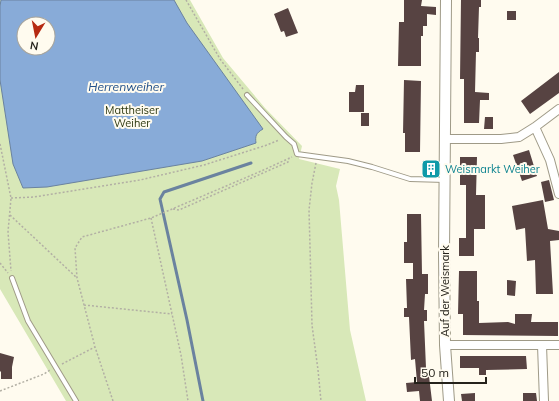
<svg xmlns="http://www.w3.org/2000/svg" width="559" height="401" font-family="Mulish,sans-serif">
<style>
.green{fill:#d8e8b8;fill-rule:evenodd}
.water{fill:#88abd8;stroke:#6a829f;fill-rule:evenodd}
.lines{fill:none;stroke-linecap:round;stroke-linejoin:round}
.stream{stroke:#6a829f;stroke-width:3}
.building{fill:#574342}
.service-casing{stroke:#9f9a87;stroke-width:6}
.minor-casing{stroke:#9f9a87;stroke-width:10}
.tertiary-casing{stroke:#9f9a87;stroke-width:12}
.path{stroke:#b2afa4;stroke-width:1.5;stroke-dasharray:2 2;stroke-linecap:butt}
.service{stroke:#fff;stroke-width:4}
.minor{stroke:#fff;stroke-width:8}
.tertiary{stroke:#fff;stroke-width:10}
.labels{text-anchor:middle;stroke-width:4;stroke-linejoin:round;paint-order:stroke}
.park-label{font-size:11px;fill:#2f3a11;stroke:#fffbef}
.culture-label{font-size:11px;fill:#0d838f;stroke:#fffbef;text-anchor:start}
.street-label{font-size:11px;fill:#25221b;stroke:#fffbef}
.water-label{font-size:12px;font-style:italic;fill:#24528b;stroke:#fffbef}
</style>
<rect width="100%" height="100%" fill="#fffbef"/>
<path class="green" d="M0,0H190L223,58L265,108L302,146L299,159L340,169L336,186L339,200L350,330L366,401H66L0,289ZM24,24H48V48H24Z"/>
<path class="water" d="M1,0H174L187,23L263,129C256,133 255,136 256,143L202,161L47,187L23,188L13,164L0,80V6ZM24,24H48V48H24Z"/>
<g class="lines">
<path class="stream" d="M203,401L187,320L160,199L164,192L251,163"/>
</g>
<path class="building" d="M404,0H422L421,6L436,7V15L427,14V26H423V36H421V66H398L399,22H404Z
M461,0H481V7H479L478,38H479V52H476L475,92L489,93V100H480L479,123H464V79H460Z
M288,8L298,33L286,37L284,31L281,32L274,14Z
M507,11H516V20H507Z
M559,72V93L530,114L521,101Z
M404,80L421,81L420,152H405V133H403Z
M356,85H364V112H349V92H355Z
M361,113H369V126H361Z
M485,117H493V129H484Z
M529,150L537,176L522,181L513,155Z
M460,157H477L476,195H485V229H474V256H459V238H466V185H460Z
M427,165L435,166V173H427Z
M549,180L554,200L545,202L541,182Z
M543,200L548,229L559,231V240L550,241L553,294H536L535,260L527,261L525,228L516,230L512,206Z
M407,214H421L422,274H428V294H425L424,310H427V321H424L426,368H428L432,401H420L419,391L407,392L406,383L417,382L415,359L411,360L409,317H404V308H407L406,279H413V263H404V242H407Z
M459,271H477V301H479V323L508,322L515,324V314H532L531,322H558V336L463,335V314H458Z
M507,280L516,281L515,296L507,295Z
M0,353L14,357L12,367V379H1V372L0,371Z
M460,356H526L527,369L486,370V375H479V368H460Z
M475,393V401H462L461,394Z
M523,393H536L537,401H523Z"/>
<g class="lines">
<defs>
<path id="service" d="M247,95L286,137L294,144L297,154L348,161L372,167L410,179L445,180
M12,278L28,321L76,401"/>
<path id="minor" d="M535,127L550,160L559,194
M446,139H501L519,137L535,127L559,109
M445,345H559
M542,345L544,401"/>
<path id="tertiary" d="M446,0L444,254L445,345L449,401"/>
</defs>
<use href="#service" class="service-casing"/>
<use href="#minor" class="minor-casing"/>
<use href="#tertiary" class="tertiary-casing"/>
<path class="path" d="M186,0L220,59L243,89
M0,144L11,198L8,232L11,271
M316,163L312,183L309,210L310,246L312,325L318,370L321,401
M11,198L34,197L140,180L204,165L267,145L279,140
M173,209L179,210L288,162L289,158
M10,215L77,278
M151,218L181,355L188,401
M0,263L8,273
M84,305L172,314
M62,364L95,347
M0,391L44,374L50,370
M113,401L95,347L77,278L75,248L82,237L151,218L259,172L292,157"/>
<use href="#service" class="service"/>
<use href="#minor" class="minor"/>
<use href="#tertiary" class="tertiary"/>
</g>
<defs>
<symbol id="building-square" viewBox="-11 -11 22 22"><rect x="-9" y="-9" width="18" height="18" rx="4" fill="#0f9aa8" stroke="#fffbef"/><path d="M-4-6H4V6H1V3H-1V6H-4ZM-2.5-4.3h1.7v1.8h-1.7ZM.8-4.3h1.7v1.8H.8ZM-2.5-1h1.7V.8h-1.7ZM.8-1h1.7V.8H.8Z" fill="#fff"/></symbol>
</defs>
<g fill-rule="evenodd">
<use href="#building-square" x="420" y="158" width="22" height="22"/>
</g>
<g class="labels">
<g class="park-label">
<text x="132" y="114">Mattheiser<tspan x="132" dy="13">Weiher</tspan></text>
</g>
<g class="culture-label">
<text x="445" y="173">Weismarkt Weiher</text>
</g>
<g class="street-label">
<text transform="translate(445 291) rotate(-90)" y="4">Auf der Weismark</text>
</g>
<g class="water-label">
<text x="126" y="91">Herrenweiher</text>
</g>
</g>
<g transform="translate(36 36) rotate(190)"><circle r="19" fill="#fffbef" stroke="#a8a49a"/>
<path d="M0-3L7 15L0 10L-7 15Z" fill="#b62a12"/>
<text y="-6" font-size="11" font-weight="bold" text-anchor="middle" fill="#25221b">N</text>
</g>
<path d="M415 377v6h71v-6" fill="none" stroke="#25221b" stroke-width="2"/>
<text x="421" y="377" font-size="12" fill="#25221b" stroke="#fffbef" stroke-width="3" paint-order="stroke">50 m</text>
</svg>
